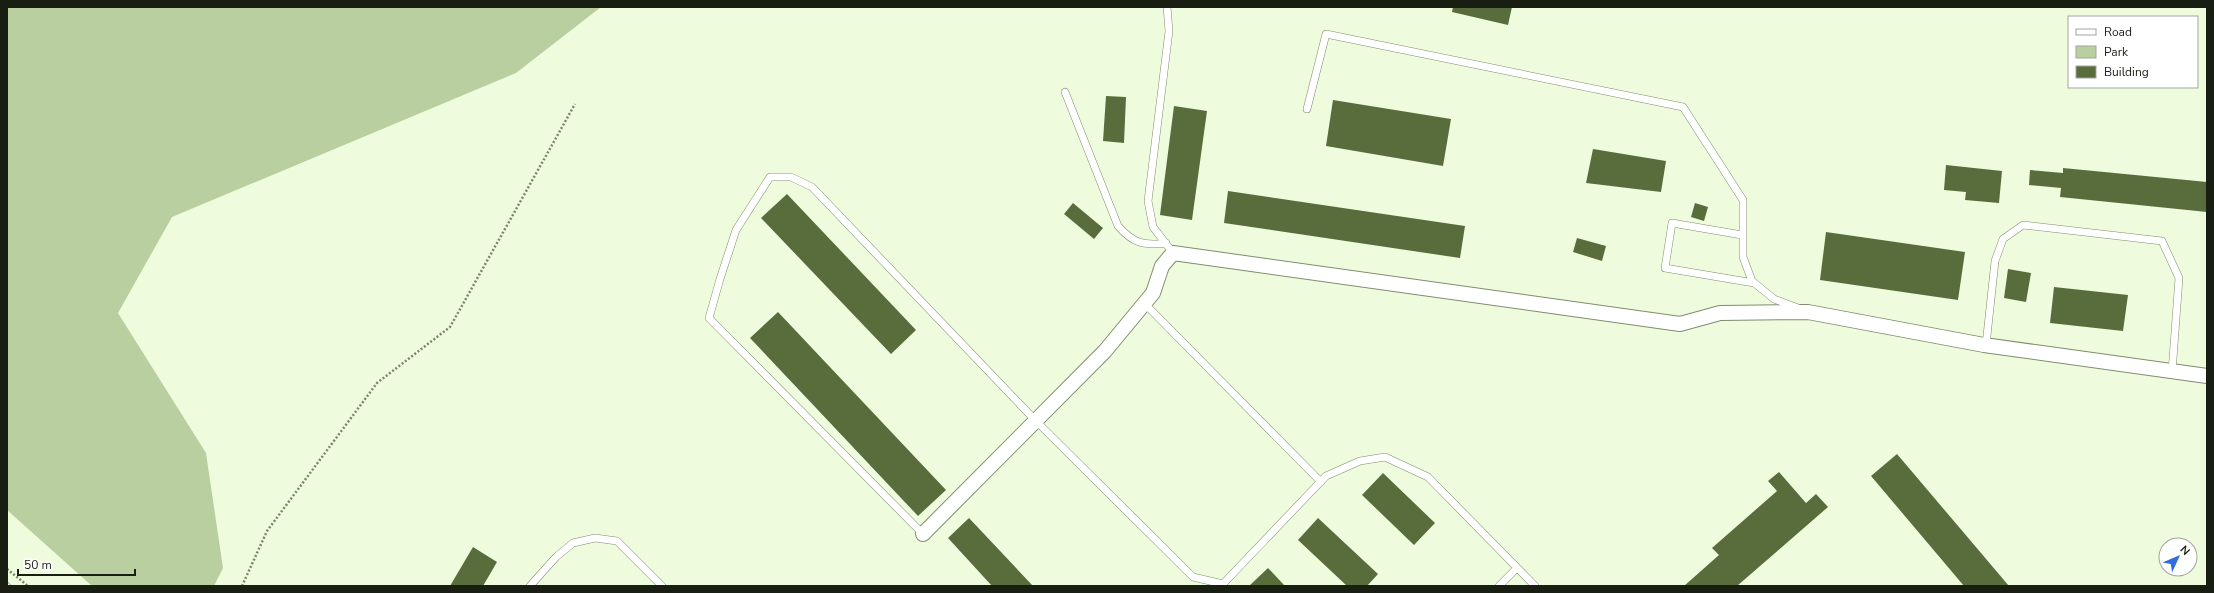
<svg xmlns="http://www.w3.org/2000/svg" width="2214" height="593" font-family="'Nunito Sans',sans-serif">
<style>
.green{fill:#bacf9f}
.building{fill:#596d3c}
.lines{fill:none;stroke-linecap:round;stroke-linejoin:round}
.lane-casing{stroke:#808c70;stroke-width:8}
.street-casing{stroke:#808c70;stroke-width:16}
.path{stroke:#7b8470;stroke-width:2.5;stroke-dasharray:2 2;stroke-linecap:butt}
.lane{stroke:#fff;stroke-width:7}
.street{stroke:#fff;stroke-width:14}
.rail-casing{stroke:#848e79;stroke-width:4.5}
.rail{stroke:#fff;stroke-width:3;stroke-dasharray:9;stroke-linecap:butt}
</style>
<rect width="100%" height="100%" fill="#eefcdd"/>
<path class="green" d="M7,7H601L516,73L172,217L118,313L206,453L223,568L214,586H92L7,510Z"/>
<path class="building" d="M1453,7H1512L1508,25L1452,12Z
M1106,96L1126,97L1124,143L1103,141Z
M1333,100L1451,119L1443,166L1326,146Z
M1174,106L1207,111L1192,220L1160,215Z
M1593,149L1666,161L1661,192L1586,183Z
M1946,165L2002,171L1999,203L1965,200L1966,192L1944,190Z
M2063,168L2207,182V212L2060,197L2061,188L2029,185L2030,170L2063,173Z
M1228,191L1465,226L1460,258L1224,223Z
M787,194L916,330L891,354L761,218Z
M1073,203L1103,228L1094,239L1064,214Z
M1695,203L1708,207L1704,221L1691,217Z
M1826,232L1965,252L1958,300L1820,280Z
M1577,238L1606,246L1602,261L1573,252Z
M2008,269L2031,273L2026,302L2004,298Z
M2054,287L2128,295L2123,331L2050,323Z
M778,312L946,490L918,516L750,338Z
M1897,454L2009,586H1964L1871,476Z
M1779,472L1806,503L1816,494L1828,507L1737,586H1684L1719,555L1712,548L1777,491L1768,481Z
M1383,473L1435,523L1414,545L1362,495Z
M969,518L1033,586H992L948,538Z
M1318,518L1378,574L1367,586H1347L1298,540Z
M473,547L497,562L483,586H450Z
M1268,568L1285,586H1249Z"/>
<g class="lines">
<defs>
<path id="lane" d="M1167,7L1169,31L1148,201L1153,227L1173,253
M1065,92L1118,226C1133,243 1143,246 1166,243
M1307,109L1326,34L1683,107L1743,200V257L1752,281L1774,299L1798,308
M1742,235L1672,223L1665,268L1754,283
M1144,303L1321,482
M1986,345L1995,261L2003,239L2023,225L2162,241L2179,278L2172,372
M923,534L709,318L720,279L736,230L770,177H791L812,187L1036,421L1193,577L1223,584
M530,586L556,557L573,543L595,538L617,541L662,586
M1221,586L1326,476L1360,461L1385,457L1428,477L1535,586
M1499,586L1517,568"/>
<path id="street" d="M923,534L1105,351L1153,293L1162,266L1173,253L1680,324L1720,313L1808,312L1984,345L2207,376"/>
</defs>
<use href="#lane" class="lane-casing"/>
<use href="#street" class="street-casing"/>
<path class="path" d="M7,569L28,586
M242,586L267,531L377,383L450,327L575,104"/>
<use href="#lane" class="lane"/>
<use href="#street" class="street"/>
<defs>
<path id="rail" d="M7,584L9,586"/>
</defs>
<use href="#rail" class="rail-casing"/>
<use href="#rail" class="rail"/>
</g>
<rect width="2214" height="593" fill="none" stroke="#191e13" stroke-width="16"/>
<rect x="2068" y="16" width="130" height="72" fill="#ffffff" stroke="#a3a5a1"/>
<rect x="2076" y="29" width="20" height="6" fill="#ffffff" stroke="#a3a5a1"/>
<text x="2104" y="36" font-size="12" fill="#191e13">Road</text>
<rect x="2076" y="46" width="20" height="12" fill="#bacf9f" stroke="#a3a5a1"/>
<text x="2104" y="56" font-size="12" fill="#191e13">Park</text>
<rect x="2076" y="66" width="20" height="12" fill="#596d3c" stroke="#a3a5a1"/>
<text x="2104" y="76" font-size="12" fill="#191e13">Building</text>
<g transform="translate(2178 557) rotate(46)"><circle r="19" fill="#ffffff" stroke="#a3a5a1"/>
<path d="M0-3L7 15L0 10L-7 15Z" fill="#2e6ddb"/>
<text y="-6" font-size="11" font-weight="bold" text-anchor="middle" fill="#191e13">N</text>
</g>
<path d="M18 569v6h117v-6" fill="none" stroke="#191e13" stroke-width="2"/>
<text x="24" y="569" font-size="12" fill="#191e13" stroke="#ffffff" stroke-width="3" paint-order="stroke">50 m</text>
</svg>
